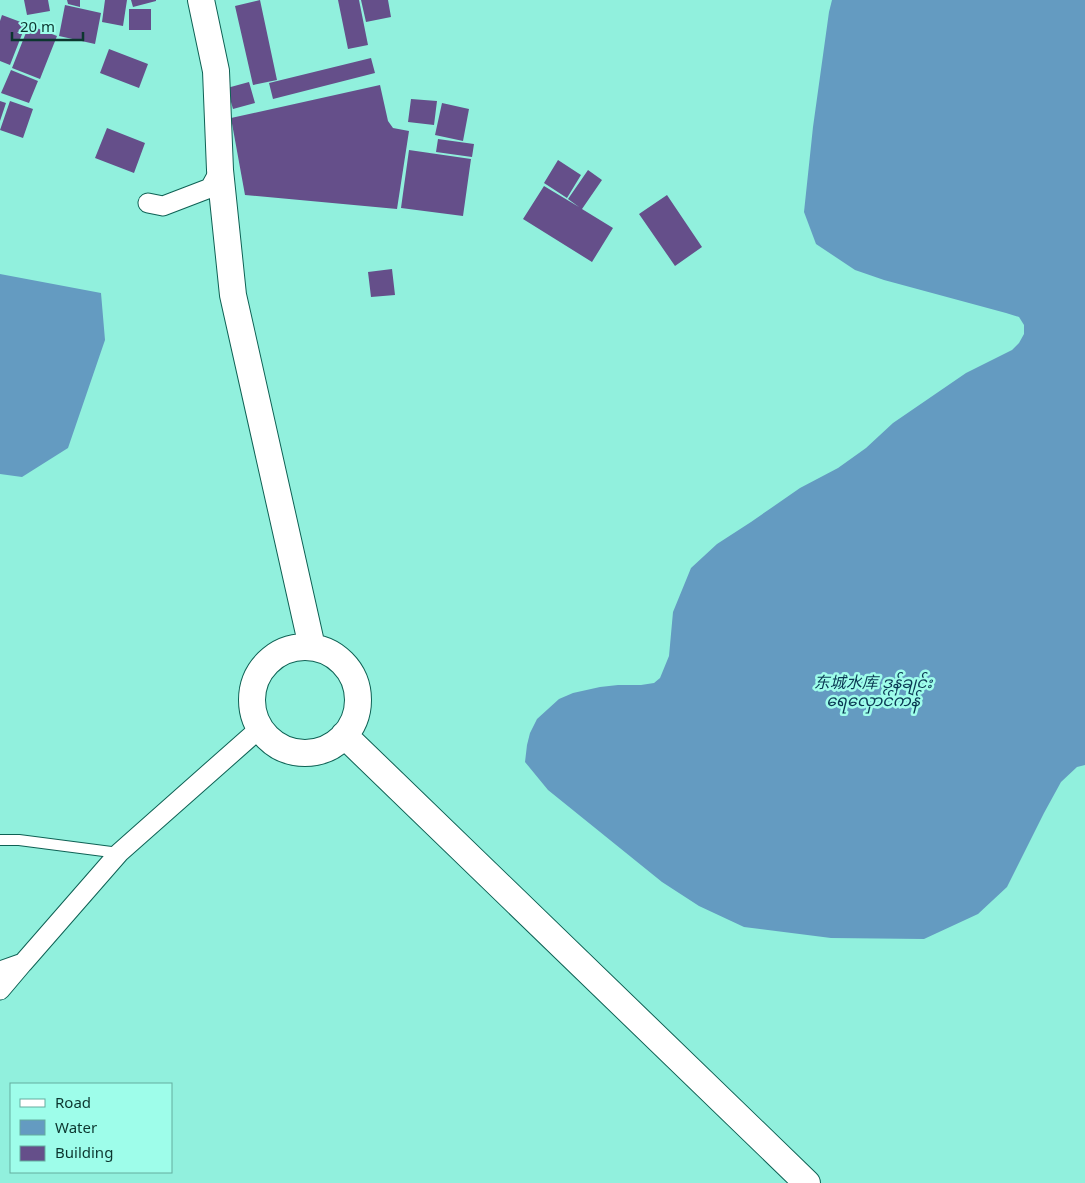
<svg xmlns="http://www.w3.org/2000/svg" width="1085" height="1183" font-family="'Noto Sans','Noto Sans SC','Noto Sans Myanmar',sans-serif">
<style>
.water{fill:#649bc1}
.building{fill:#654f8a}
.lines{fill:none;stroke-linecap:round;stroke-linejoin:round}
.lane-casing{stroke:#0e6154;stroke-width:12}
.street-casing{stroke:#0e6154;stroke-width:21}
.secondary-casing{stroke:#0e6154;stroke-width:28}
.lane{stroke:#fff;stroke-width:10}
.street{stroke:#fff;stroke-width:19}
.secondary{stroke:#fff;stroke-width:26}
.labels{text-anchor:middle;stroke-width:5;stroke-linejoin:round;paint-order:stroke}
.water-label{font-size:16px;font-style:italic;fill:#0a3853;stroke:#9efdea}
</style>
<rect width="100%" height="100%" fill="#91f0dd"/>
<path class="water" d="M832,0H1085V765L1077,767L1061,782L1044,813L1007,887L978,914L924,939L831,938L744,927L699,906L662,882L548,790L525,762L527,745L530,733L537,719L559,699L573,693L600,687L618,685H641L654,683L660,678L669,656L673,612L691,568L717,544L751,522L800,488L838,468L866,448L893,423L966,373L1012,350L1019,343L1024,334V325L1019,317L1006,313L884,280L855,270L816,244L804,212L813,127L829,12Z
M0,274L101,293L105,340L68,448L22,477L0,474Z"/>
<path class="building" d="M24,0H48L50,11L27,15Z
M67,0H80V7L68,4Z
M105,0H127L123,26L102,22Z
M131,0H156V1L133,7Z
M260,0L277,80L253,85L235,6Z
M338,0H359L368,45L348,49Z
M361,0H388L391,17L366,22Z
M65,5L101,13L95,44L59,36Z
M129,9H151V30H129Z
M2,15L26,24L10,65L0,61V21Z
M29,25L57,36L40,79L12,68Z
M109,49L148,64L139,88L100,73Z
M371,58L375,73L273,99L269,83Z
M11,70L38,81L29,103L1,93Z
M249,82L255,103L233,109L227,88Z
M380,85L388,121L393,128L409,131L397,209L245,195L231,118Z
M411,99L437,101L434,125L408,122Z
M0,101L6,103L0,121Z
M10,101L33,109L23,138L0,130Z
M442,103L469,109L463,141L435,135Z
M107,128L145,143L134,173L95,158Z
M438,139L474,144L472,157L436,152Z
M409,150L471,159L463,216L401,208Z
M558,160L581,175L567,198L544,183Z
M588,170L602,180L582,209L613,228L592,262L523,219L544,186L579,207L568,199Z
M667,195L702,247L675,266L639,214Z
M392,269L395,295L371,297L368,272Z"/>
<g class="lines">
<defs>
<path id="lane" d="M0,840H19L119,853"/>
<path id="street" d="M148,203L163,206L210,188L220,170
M0,971L23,963L119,853L259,729
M0,990L22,964"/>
<path id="secondary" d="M201,0L216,71L220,170L233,295L312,647
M252 700a53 53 0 1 1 106 0a53 53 0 1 1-106 0Z
M344,735L807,1183"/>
</defs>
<use href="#lane" class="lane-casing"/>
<use href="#street" class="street-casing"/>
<use href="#secondary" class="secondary-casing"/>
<use href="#lane" class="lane"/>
<use href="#street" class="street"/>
<use href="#secondary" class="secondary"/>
</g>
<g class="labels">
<g class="water-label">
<text x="873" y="688">东城水库 ဒွန်ချင်း<tspan x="873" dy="18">ရေလှောင်ကန်</tspan></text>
</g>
</g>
<rect x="10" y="1083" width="162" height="90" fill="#9efdea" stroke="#64ad9f"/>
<rect x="20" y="1099" width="25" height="8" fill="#ffffff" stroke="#64ad9f"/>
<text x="55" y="1108" font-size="15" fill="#0c362f">Road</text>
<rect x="20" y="1120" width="25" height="15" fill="#649bc1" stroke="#64ad9f"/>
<text x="55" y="1133" font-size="15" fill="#0c362f">Water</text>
<rect x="20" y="1146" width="25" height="15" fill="#654f8a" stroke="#64ad9f"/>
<text x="55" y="1158" font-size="15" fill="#0c362f">Building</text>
<path d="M12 32v8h71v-8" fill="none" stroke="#0c362f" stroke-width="2.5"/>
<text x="20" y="32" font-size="15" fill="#0c362f" stroke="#9efdea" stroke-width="4" paint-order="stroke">20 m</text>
</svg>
